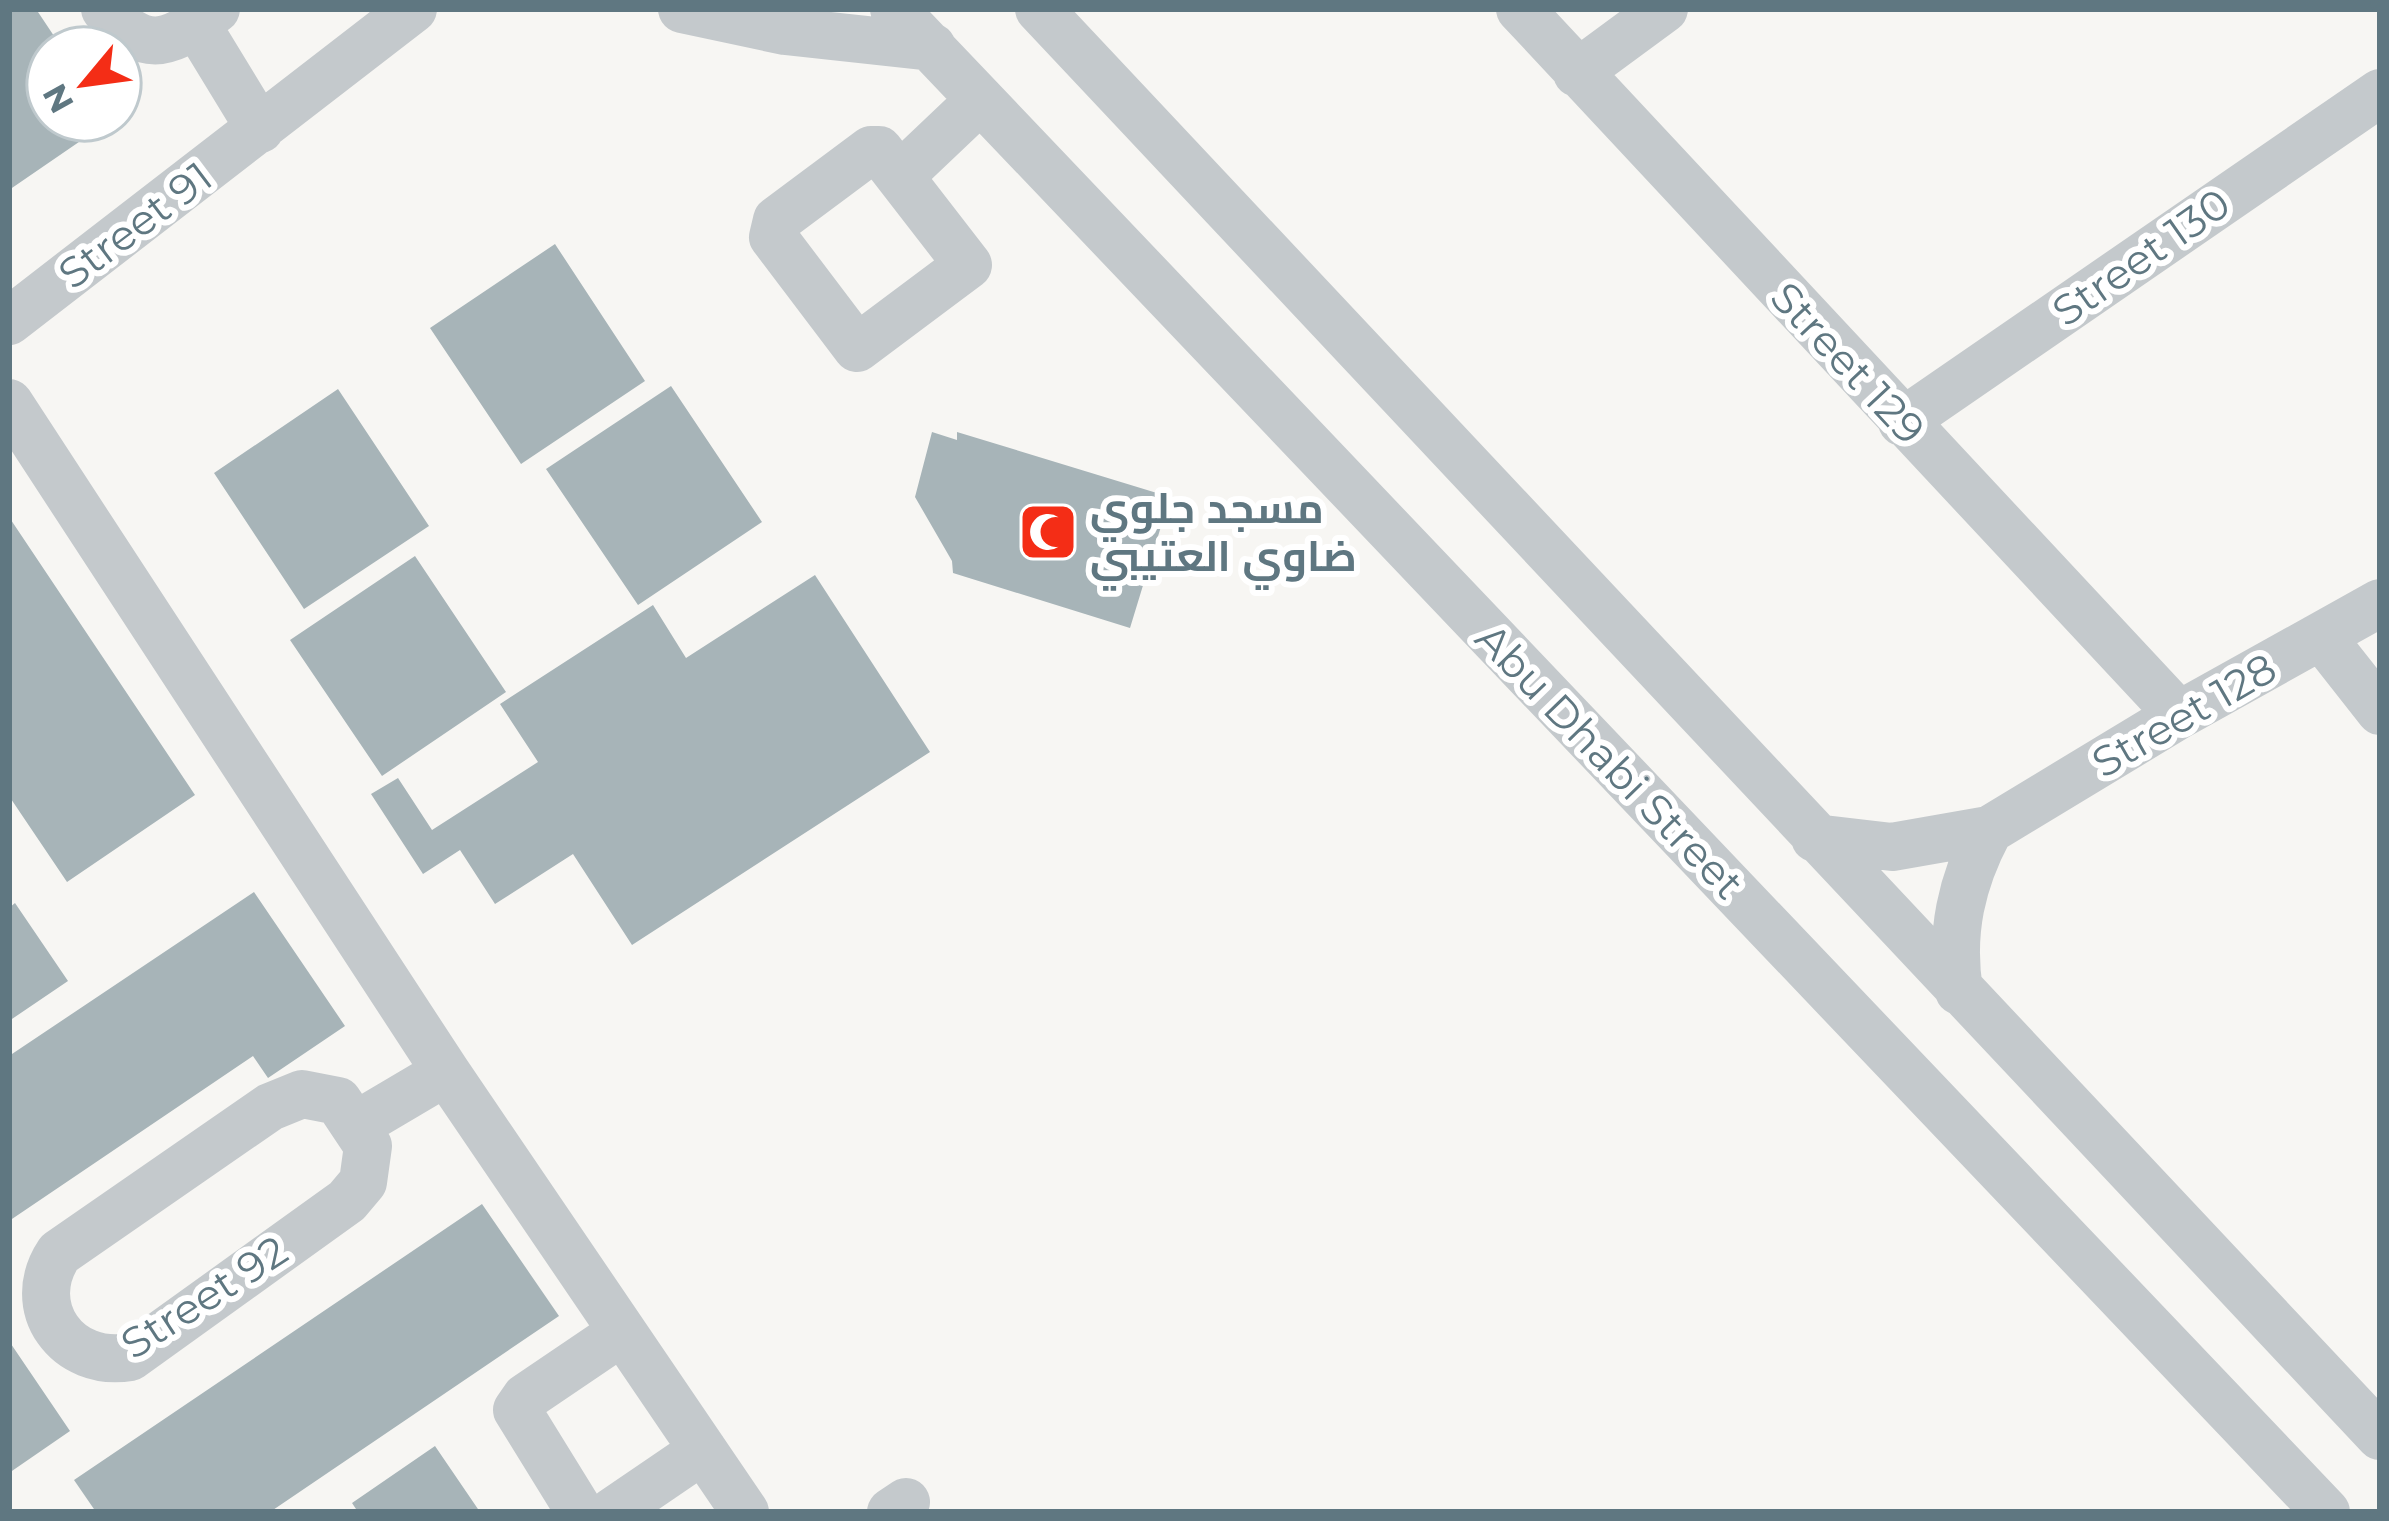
<svg xmlns="http://www.w3.org/2000/svg" width="2389" height="1521" font-family="Montserrat,Cairo,sans-serif">
<style>
.building{fill:#a7b4b8}
.lines{fill:none;stroke-linecap:round;stroke-linejoin:round}
.minor{stroke:#c4c9cc;stroke-width:48}
.labels{text-anchor:middle;stroke-width:12;stroke-linejoin:round;paint-order:stroke}
.street-label{font-size:42px;fill:#5f7781;stroke:#fff}
.poi-label{font-size:42px;font-weight:bold;fill:#5f7781;stroke:#fff;text-anchor:start}
</style>
<rect width="100%" height="100%" fill="#f7f6f3"/>
<path class="building" d="M9,9H36L62,48H48V120H111L9,190Z
M555,244L645,381L521,464L430,328Z
M671,386L762,522L638,605L546,469Z
M338,389L429,526L304,609L214,473Z
M932,432L957,440V432L1170,497L1130,628L953,573L952,561L915,497Z
M9,517L195,795L67,882L9,796Z
M415,556L506,692L382,776L290,640Z
M815,575L930,752L632,945L573,854L495,904L460,850L423,874L371,794L398,778L432,830L538,762L500,704L653,605L686,658Z
M254,892L345,1026L268,1078L253,1056L9,1221V1056Z
M15,903L68,981L9,1021V908Z
M482,1204L559,1316L270,1512H96L74,1480Z
M9,1341L70,1431L9,1473Z
M435,1446L480,1512H358L352,1503Z"/>
<g class="lines">
<path class="minor" d="M105,9C146,59 174,42 216,9
M682,9L785,31L932,47
M894,9L2326,1512
M1039,9L2380,1436
M1520,9L2179,715
M196,24L260,129
M1577,73L1664,9
M871,150H879L968,265L857,348L773,237L777,220Z
M901,175L980,100
M9,321L413,9
M9,403L446,1072L745,1512
M1902,422L2380,93
M2321,636L2380,711
M1815,838L1892,847L1989,830L2179,715L2380,603
M1959,991C1950,933 1961,882 1989,830
M302,1094L338,1101L368,1146L363,1182L347,1201L130,1357C67,1368 23,1307 59,1253L270,1107Z
M358,1124L446,1072
M580,1512L517,1410L526,1397L622,1332
M612,1512L703,1450
M891,1512L906,1502"/>
</g>
<defs>
<symbol id="mosque-square" viewBox="-11 -11 22 22"><rect x="-9" y="-9" width="18" height="18" rx="4" fill="#f42d16" stroke="#fff"/><path d="M3.5-4.9A6 6 0 1 0 3.5 4.9A5 5 0 1 1 3.5-4.9Z" fill="#fff"/></symbol>
</defs>
<g fill-rule="evenodd">
<use href="#mosque-square" x="1015" y="499" width="66" height="66"/>
</g>
<g class="labels">
<g class="street-label">
<text transform="translate(135 225) rotate(-37)" y="15">Street 91</text>
<text transform="translate(2141 257) rotate(-35)" y="15">Street 130</text>
<text transform="translate(1848 363) rotate(47)" y="15">Street 129</text>
<text transform="translate(2184 715) rotate(-30)" y="15">Street 128</text>
<text transform="translate(1610 761) rotate(46)" y="15">Abu Dhabi Street</text>
<text transform="translate(204 1297) rotate(-33)" y="15">Street 92</text>
</g>
<g class="poi-label">
<text x="1090" y="523">مسجد جلوي<tspan x="1090" dy="48">ضاوي العتيبي</tspan></text>
</g>
</g>
<rect width="2389" height="1521" fill="none" stroke="#5f7781" stroke-width="24"/>
<g transform="translate(84 84) rotate(241)"><circle r="57" fill="#ffffff" stroke="#bfc9cd" stroke-width="3"/>
<path d="M0-9L21 45L0 30L-21 45Z" fill="#f42d16"/>
<text y="-18" font-size="33" font-weight="bold" text-anchor="middle" fill="#5f7781">N</text>
</g>
</svg>
